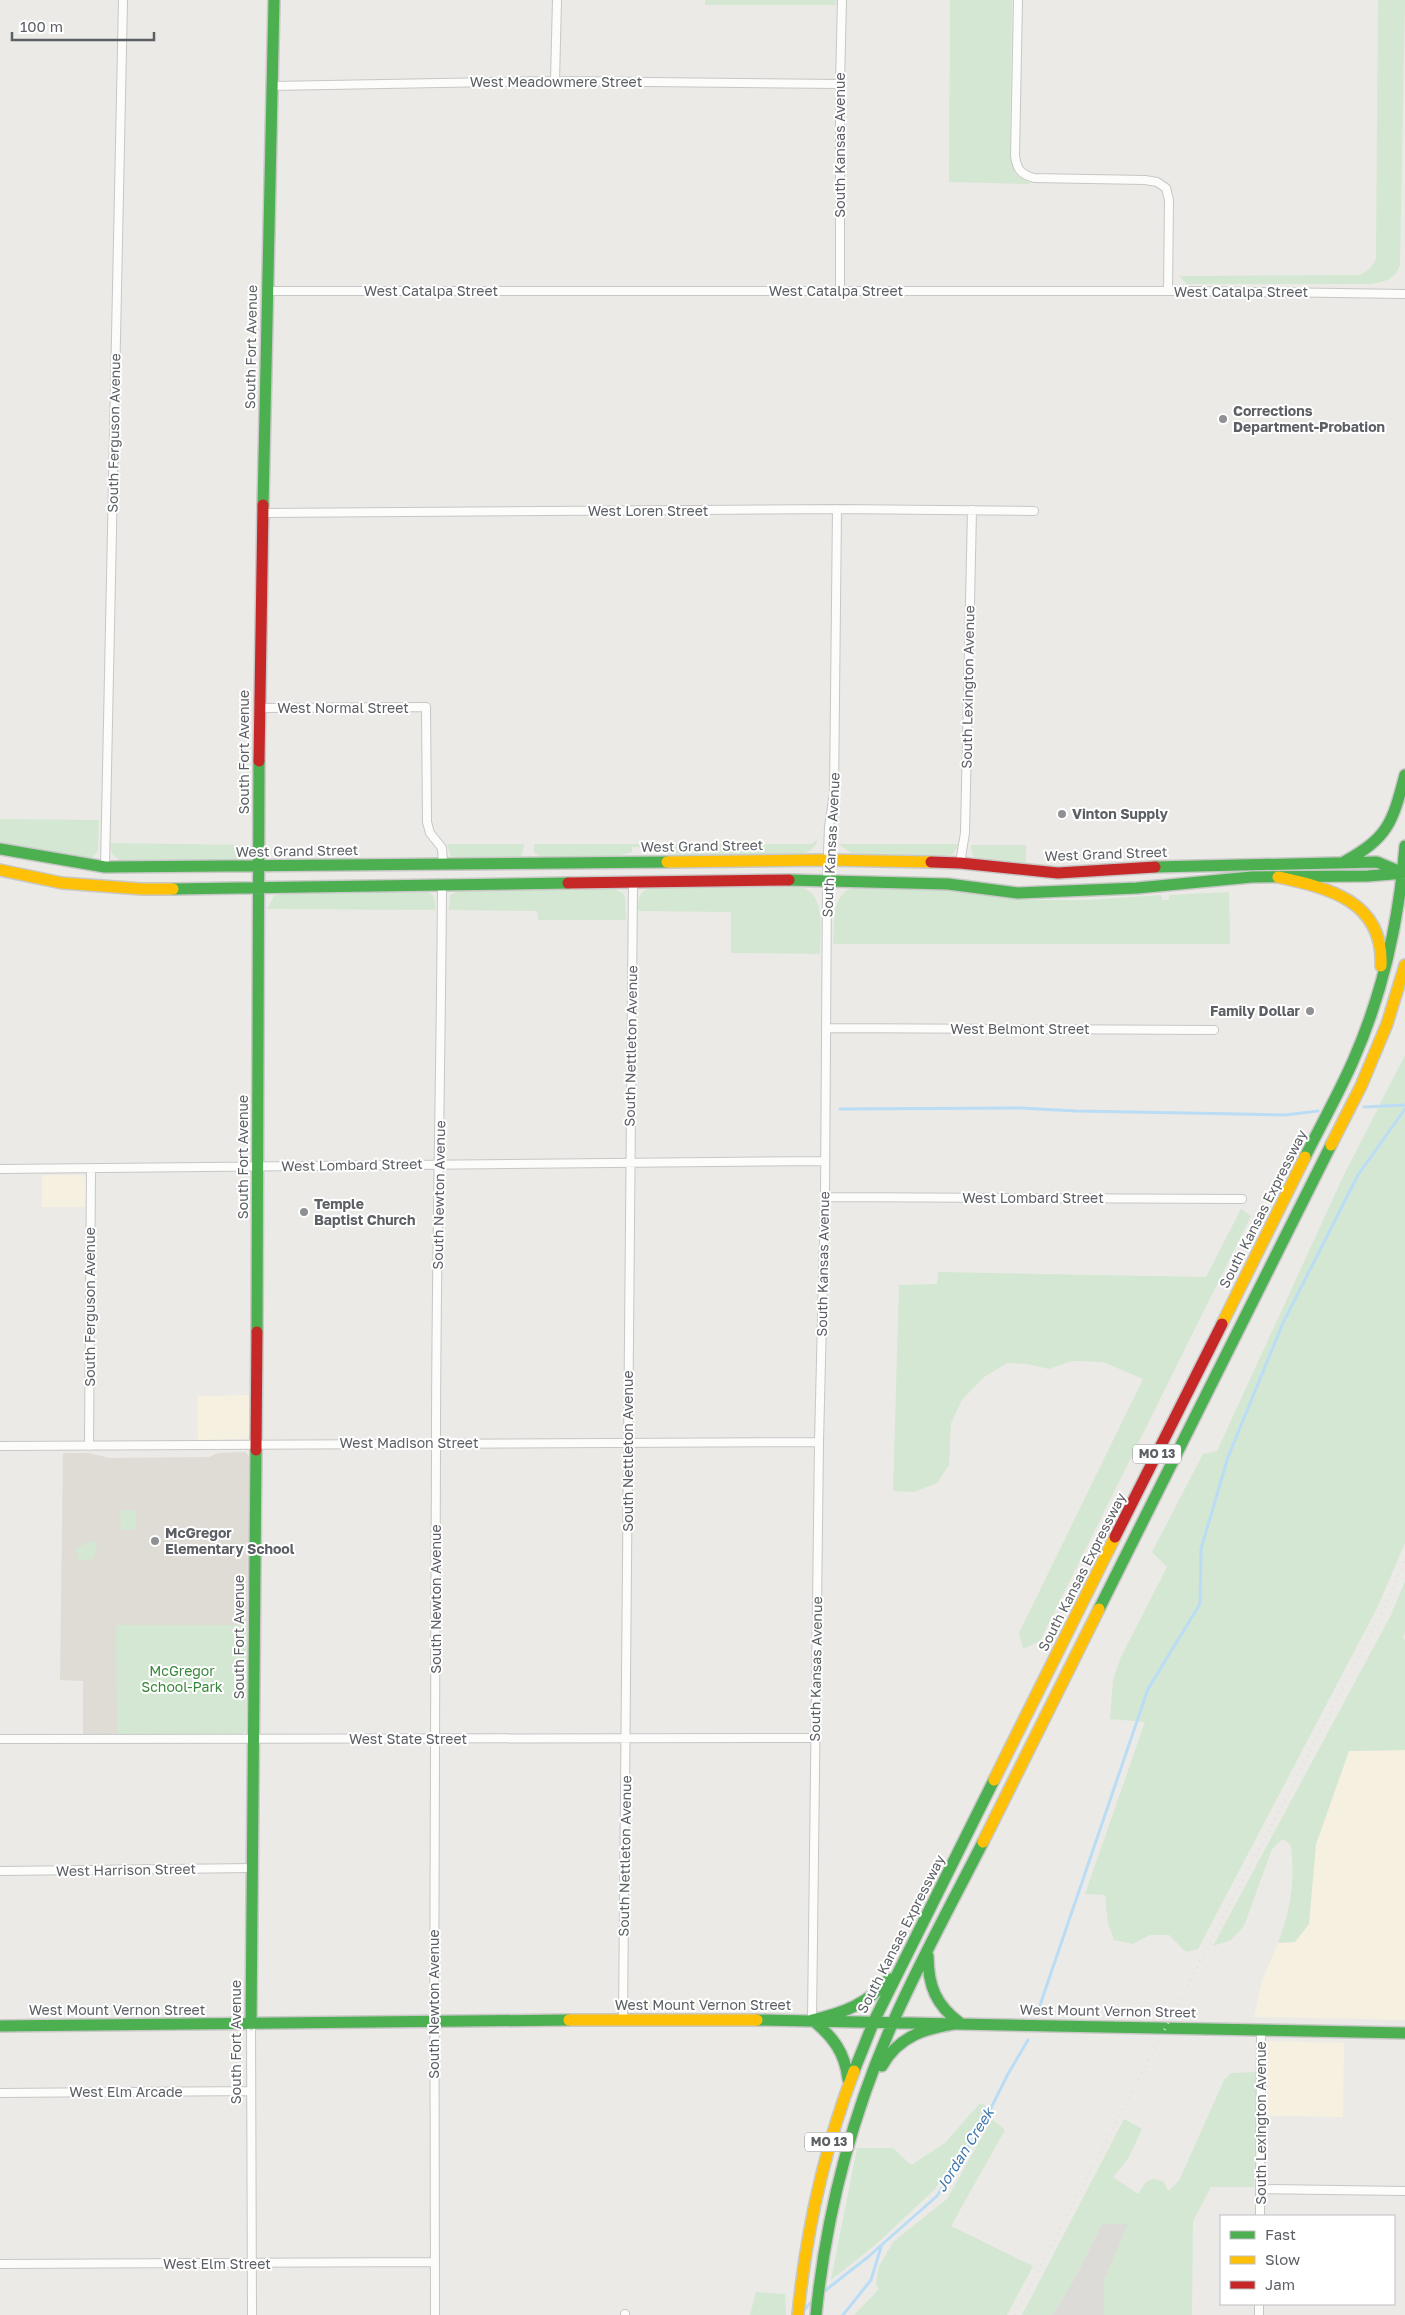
<svg xmlns="http://www.w3.org/2000/svg" width="1405" height="2315" font-family="'Golos Text',sans-serif">
<style>
.commercial{fill:#f5f0df}
.industrial{fill:#dcdbd7}
.education{fill:#dfdcd6}
.green{fill:#d4e7d2}
.lines{fill:none;stroke-linecap:round;stroke-linejoin:round}
.stream{stroke:#baddf5;stroke-width:3}
.street-casing{stroke:#c7c7c7;stroke-width:10}
.fast-casing{stroke:#c8c8c8;stroke-width:14}
.slow-casing{stroke:#c8c8c8;stroke-width:14}
.jam-casing{stroke:#c8c8c8;stroke-width:14}
.street{stroke:#fcfcfb;stroke-width:8}
.fast{stroke:#4caf50;stroke-width:11}
.slow{stroke:#ffc107;stroke-width:11}
.jam{stroke:#c62828;stroke-width:11}
.rail{stroke:#e2e2e2;stroke-width:3;stroke-dasharray:1 6;stroke-linecap:butt}
.poi-dot{fill:#8e9092;stroke:#fff;stroke-width:2}
.labels{text-anchor:middle;stroke-width:4;stroke-linejoin:round;paint-order:stroke}
.shield{fill:#fff;stroke:#8d8f92;stroke-width:1}
.shield-label{font-size:12px;font-weight:bold;fill:#5c5f64}
.street-label{font-size:14px;fill:#5c5f64;stroke:#fff}
.poi-label{font-size:14px;font-weight:bold;fill:#5c5f64;stroke:#fff;text-anchor:start}
.park-label{font-size:14px;fill:#38863a;stroke:#fff}
.water-label{font-size:15px;font-style:italic;fill:#4278ae;stroke:#fff}
</style>
<rect width="100%" height="100%" fill="#ebeae6"/>
<path class="commercial" d="M42,1175H80L86,1177L87,1207H42Z
M249,1395L250,1434L247,1439L198,1440L197,1396Z
M1405,1750V2020L1254,2017L1262,1981L1278,1943L1295,1942L1312,1873L1316,1844L1349,1751Z
M1268,2041L1344,2043L1343,2117L1268,2116Z"/>
<path class="industrial" d="M1102,2224H1129L1104,2280V2315H1052L1072,2283Z"/>
<path class="education" d="M246,1452L249,1457L247,1625H117V1734L83,1735V1681L60,1680L63,1453H88L110,1458L209,1457L218,1453Z"/>
<path class="green" d="M705,0H836V5H705Z
M950,0H1012L1010,154L1015,174L1031,184L949,182Z
M1378,0H1405L1400,265C1394,280 1385,282 1370,284H1187L1179,276L1360,275C1368,271 1372,267 1376,259Z
M0,819L99,820L98,850L93,857L82,859L0,842Z
M818,839C813,852 806,854 793,855L683,857L655,851L654,847H632V852L615,857H540L534,852V844H812Z
M110,843L251,845L244,855L234,860L121,861L112,854Z
M447,844H524L522,855L517,858L454,859L450,855Z
M838,844H959L953,854L946,856L853,854Z
M971,845H1026V866L976,860L972,854Z
M858,886L950,888L997,897L1024,900H1087L1161,895L1162,900H1169V895L1229,892L1230,944H833C835,922 830,891 858,886Z
M798,887C827,891 820,931 820,954L731,953V912L638,911C638,900 638,892 650,888Z
M612,888L623,893L625,898L626,920H538L537,911L449,910L450,895L460,890Z
M422,890C434,892 436,899 435,910L267,909L274,896L287,892Z
M1405,1055V1543L1378,1606L1198,1949L1186,1952L1169,1935H1150L1133,1944L1114,1940L1108,1923L1105,1895L1085,1894L1145,1722L1110,1719L1113,1680L1121,1657L1167,1567L1152,1552L1203,1454L1217,1451L1342,1179Z
M1241,1209L1251,1216L1040,1641L1023,1649L1019,1633L1143,1379L1103,1362L1072,1361L1049,1369L1027,1364L1007,1363L984,1377L962,1400L951,1423L949,1465L937,1483L914,1492L893,1491L899,1285L937,1284L938,1272L1206,1277Z
M120,1510H133L136,1513V1530H121Z
M94,1540L97,1546L93,1559L79,1561L75,1549Z
M1405,1581V1633L1403,1638L1405,1640V1750L1349,1751L1316,1844L1309,1924L1295,1942L1278,1943C1291,1908 1295,1883 1291,1845L1283,1839L1272,1849L1244,1926L1231,1940L1213,1946L1391,1615Z
M116,1625H247L246,1732L240,1734H117Z
M1258,2072L1254,2187H1211L1193,2221L1192,2315H1104V2280L1128,2224H1102L1072,2283L1052,2315H1022L1124,2119L1142,2129L1128,2159L1113,2177L1138,2194L1146,2182L1153,2179L1163,2181L1168,2191L1179,2181L1224,2080L1231,2073Z
M980,2103L988,2107L977,2128L935,2189L874,2246L831,2280L857,2148H893L911,2165L945,2143Z
M992,2119L1005,2130L951,2226L1033,2266L1007,2315H854L879,2289L876,2285L878,2268L893,2242L947,2199Z
M756,2292L785,2294L786,2315H750Z"/>
<g class="lines">
<path class="stream" d="M1364,1107L1405,1105
M840,1109L1020,1108L1077,1111L1239,1114L1285,1115L1318,1111
M1038,2011L1148,1689L1200,1604L1201,1549L1228,1457L1283,1323L1358,1175L1405,1109
M822,2293L868,2257L937,2196L985,2120L1008,2074L1028,2040
M804,2310L813,2300
M843,2315L871,2280L881,2247"/>
<defs>
<path id="street" d="M1018,0L1015,156C1017,169 1020,174 1034,178L1145,180L1157,182L1166,188L1169,200L1168,291
M555,81L557,0
M272,86L555,81L840,84
M267,291H1192L1405,294
M840,291V84L842,0
M262,513L837,509L1034,511
M259,708L426,707L427,822L430,833L442,848L443,864
M960,863L965,833L972,510
M105,867L123,0
M826,1028L1214,1030
M0,1169L824,1161
M825,1197L1242,1199
M0,1446L819,1442
M89,1446L91,1169
M0,1739L815,1738
M0,1871L252,1868
M623,2020L633,882
M812,2020L819,1442L825,1197L827,880L829,827L834,793L837,509
M251,2024L252,2315
M0,2093L251,2091
M1261,2189L1405,2191
M1260,2216L1261,2030
M0,2264L435,2262
M435,2315C434,2025 434,1735 436,1445C436,1258 441,1071 442,884
M625,2315V2314
M1259,2315V2304"/>
<path id="fast" d="M263,505L274,0
M0,849L105,867L667,862
M1342,863C1388,838 1392,824 1405,775
M1155,867L1377,862L1401,872
M789,880L948,884L1018,893L1137,888L1252,877L1368,876L1405,873
M173,889L568,883
M1305,1157C1321,1125 1339,1093 1353,1061C1383,993 1399,920 1405,846
M257,1332L259,761
M1099,1609L1331,1145
M928,1956C928,1986 936,2005 960,2023
M757,2020L1405,2033
M812,2020C844,2013 867,2004 889,1979
M812,2020C833,2036 845,2053 848,2079
M251,2024L256,1450
M0,2026L569,2020
M882,2066C899,2035 927,2028 960,2023
M854,2071L874,2021L994,1780
M816,2315C826,2214 852,2115 893,2022C920,1961 953,1901 983,1842"/>
<path id="slow" d="M667,862L827,860L931,862
M0,870L62,883L142,889H173
M1278,877C1329,888 1384,901 1381,966
M1331,1145L1361,1086L1387,1024L1405,965
M1222,1324L1305,1157
M994,1780L1115,1537
M983,1842L1099,1609
M569,2020H757
M798,2315C806,2231 824,2150 854,2071"/>
<path id="jam" d="M259,761L263,505
M931,862L960,863L1058,873L1155,867
M568,883L789,880
M256,1450L257,1332
M1115,1537L1222,1324"/>
</defs>
<use href="#street" class="street-casing"/>
<use href="#fast" class="fast-casing"/>
<use href="#slow" class="slow-casing"/>
<use href="#jam" class="jam-casing"/>
<use href="#street" class="street"/>
<use href="#fast" class="fast"/>
<use href="#slow" class="slow"/>
<use href="#jam" class="jam"/>
<path class="rail" d="M1015,2315L1290,1790L1385,1606L1405,1561"/>
</g>
<g class="poi-dot">
<circle cx="1223" cy="419" r="5"/>
<circle cx="1062" cy="814" r="5"/>
<circle cx="1310" cy="1011" r="5"/>
<circle cx="304" cy="1212" r="5"/>
<circle cx="155" cy="1541" r="5"/>
</g>
<g class="labels">
<g class="shield">
<rect x="1133" y="1444.5" width="48" height="19" rx="4"/>
<rect x="805" y="2132.5" width="48" height="19" rx="4"/>
</g>
<g class="shield-label">
<text x="1157" y="1458">MO 13</text>
<text x="829" y="2146">MO 13</text>
</g>
<g class="street-label">
<text x="556" y="87">West Meadowmere Street</text>
<text transform="translate(840 145) rotate(-90)" y="5">South Kansas Avenue</text>
<text x="431" y="296">West Catalpa Street</text>
<text x="836" y="296">West Catalpa Street</text>
<text x="1241" y="297">West Catalpa Street</text>
<text transform="translate(251 347) rotate(-89)" y="5">South Fort Avenue</text>
<text transform="translate(114 433) rotate(-89)" y="5">South Ferguson Avenue</text>
<text x="648" y="516">West Loren Street</text>
<text transform="translate(968 687) rotate(-89)" y="5">South Lexington Avenue</text>
<text x="343" y="713">West Normal Street</text>
<text transform="translate(244 752) rotate(-90)" y="5">South Fort Avenue</text>
<text transform="translate(831 845) rotate(-87)" y="5">South Kansas Avenue</text>
<text transform="translate(702 846) rotate(-1)" y="5">West Grand Street</text>
<text transform="translate(297 851) rotate(-1)" y="5">West Grand Street</text>
<text transform="translate(1106 854) rotate(-2)" y="5">West Grand Street</text>
<text x="1020" y="1034">West Belmont Street</text>
<text transform="translate(631 1046) rotate(-89)" y="5">South Nettleton Avenue</text>
<text transform="translate(243 1157) rotate(-90)" y="5">South Fort Avenue</text>
<text transform="translate(352 1165) rotate(-1)" y="5">West Lombard Street</text>
<text transform="translate(439 1195) rotate(-89)" y="5">South Newton Avenue</text>
<text x="1033" y="1203">West Lombard Street</text>
<text transform="translate(1263 1209) rotate(-63)" y="5">South Kansas Expressway</text>
<text transform="translate(823 1264) rotate(-89)" y="5">South Kansas Avenue</text>
<text transform="translate(90 1307) rotate(-90)" y="5">South Ferguson Avenue</text>
<text x="409" y="1448">West Madison Street</text>
<text transform="translate(628 1451) rotate(-90)" y="5">South Nettleton Avenue</text>
<text transform="translate(1082 1572) rotate(-63)" y="5">South Kansas Expressway</text>
<text transform="translate(436 1599) rotate(-90)" y="5">South Newton Avenue</text>
<text transform="translate(239 1637) rotate(-90)" y="5">South Fort Avenue</text>
<text transform="translate(816 1669) rotate(-89)" y="5">South Kansas Avenue</text>
<text x="408" y="1744">West State Street</text>
<text transform="translate(625 1856) rotate(-89)" y="5">South Nettleton Avenue</text>
<text transform="translate(126 1870) rotate(-1)" y="5">West Harrison Street</text>
<text transform="translate(901 1934) rotate(-63)" y="5">South Kansas Expressway</text>
<text transform="translate(434 2004) rotate(-90)" y="5">South Newton Avenue</text>
<text x="703" y="2010">West Mount Vernon Street</text>
<text x="117" y="2015">West Mount Vernon Street</text>
<text transform="translate(1108 2011) rotate(1)" y="5">West Mount Vernon Street</text>
<text transform="translate(236 2042) rotate(-90)" y="5">South Fort Avenue</text>
<text x="126" y="2097">West Elm Arcade</text>
<text transform="translate(1261 2123) rotate(-90)" y="5">South Lexington Avenue</text>
<text x="217" y="2269">West Elm Street</text>
</g>
<g class="poi-label">
<text x="1233" y="416">Corrections<tspan x="1233" dy="16">Department-Probation</tspan></text>
<text x="1072" y="819">Vinton Supply</text>
<text x="1300" y="1016" text-anchor="end">Family Dollar</text>
<text x="314" y="1209">Temple<tspan x="314" dy="16">Baptist Church</tspan></text>
<text x="165" y="1538">McGregor<tspan x="165" dy="16">Elementary School</tspan></text>
</g>
<g class="park-label">
<text x="182" y="1676">McGregor<tspan x="182" dy="16">School-Park</tspan></text>
</g>
<g class="water-label">
<text transform="translate(965 2150) rotate(-58)" y="5">Jordan Creek</text>
</g>
</g>
<rect x="1220" y="2215" width="175" height="90" fill="#ffffff" stroke="#bebfc1"/>
<rect x="1230" y="2231" width="25" height="8" fill="#4caf50" stroke="#bebfc1"/>
<text x="1265" y="2240" font-size="15" fill="#5c5f64">Fast</text>
<rect x="1230" y="2256" width="25" height="8" fill="#ffc107" stroke="#bebfc1"/>
<text x="1265" y="2265" font-size="15" fill="#5c5f64">Slow</text>
<rect x="1230" y="2281" width="25" height="8" fill="#c62828" stroke="#bebfc1"/>
<text x="1265" y="2290" font-size="15" fill="#5c5f64">Jam</text>
<path d="M12 32v8h142v-8" fill="none" stroke="#5c5f64" stroke-width="2.5"/>
<text x="20" y="32" font-size="15" fill="#5c5f64" stroke="#ffffff" stroke-width="4" paint-order="stroke">100 m</text>
</svg>
